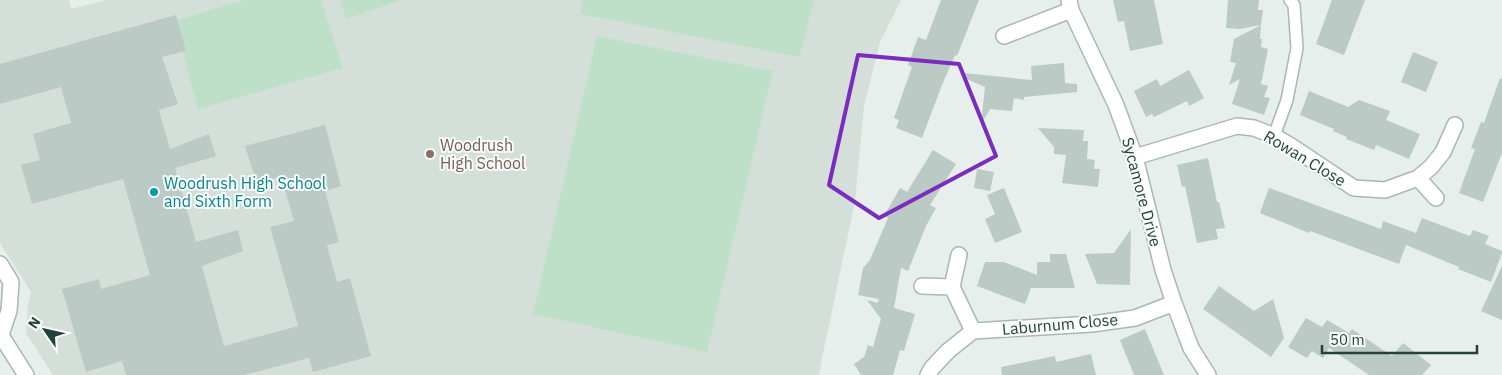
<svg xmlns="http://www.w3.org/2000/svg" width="1502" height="375" font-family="'IBM Plex Sans',sans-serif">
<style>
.built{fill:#d4dfda}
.green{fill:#bfe0c8}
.building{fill:#bbcac4}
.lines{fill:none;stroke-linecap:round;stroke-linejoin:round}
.service-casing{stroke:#a8b8b2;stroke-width:14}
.minor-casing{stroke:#a8b8b2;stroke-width:18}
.tertiary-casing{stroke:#a8b8b2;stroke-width:18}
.service{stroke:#fff;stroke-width:11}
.minor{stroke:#fff;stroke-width:15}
.tertiary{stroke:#fff;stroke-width:15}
.marked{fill:none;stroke:#7b2cbf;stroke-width:4;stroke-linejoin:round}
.education-dot{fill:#8d6e63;stroke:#f7fbf9;stroke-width:2}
.culture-dot{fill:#0f9aa8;stroke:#f7fbf9;stroke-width:2}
.labels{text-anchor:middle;stroke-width:4;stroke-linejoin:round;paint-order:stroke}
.education-label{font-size:16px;fill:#785e54;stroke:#f7fbf9;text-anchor:start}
.street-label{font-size:16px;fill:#24423a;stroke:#f7fbf9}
.culture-label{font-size:16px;fill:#0d838f;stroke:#f7fbf9;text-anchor:start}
</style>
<rect width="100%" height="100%" fill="#e6efeb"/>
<path class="built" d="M0,0H69L71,9L107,0H901L880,42L864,106L855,202L822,358L819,375H53L26,333L28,305L31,292L0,243Z"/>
<path class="green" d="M244,0H321L343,68L198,109L174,21Z
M340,0H402L346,19Z
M583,0H814L800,57L580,14Z
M597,36L773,71L707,352L533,314Z"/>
<path class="building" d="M941,0H979L957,56L955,55L942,85L922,138L896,128L899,120L894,118L912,67L908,65L918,37L926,40Z
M1113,0H1154L1163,44L1130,51L1124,21L1118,22Z
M1228,0H1259L1258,10H1263L1261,25L1240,29L1226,28Z
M1332,0H1365L1344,55L1316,44Z
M176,15L186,51L162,57L178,104L159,110L170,149L209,134L216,156L175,168L196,242L238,230L243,251L202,266L224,346L298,326L270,227L294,221L281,176L257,184L245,146L325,125L341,186L325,191L339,242L327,245L337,282L350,278L371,356L313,372L309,358L244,375H126L122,361L86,372L62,289L99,279L101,289L150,275L123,179L32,204L21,165L40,160L33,134L71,123L61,87L0,104V64Z
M1261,25L1260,39H1262L1261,47L1268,49L1261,84L1268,86L1264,97L1270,98L1264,115L1232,104L1240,79L1229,85L1236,63L1230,62L1234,39Z
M1413,52L1438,62L1426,92L1401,82Z
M1064,63L1065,83L1077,84V92L1024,97V100L1014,98L1012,111L990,109L981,124L985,87L962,77L963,73L1032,80L1031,66Z
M1189,70L1204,98L1189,106L1187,101L1154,117L1152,114L1146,117L1134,91L1157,79L1160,86Z
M1500,78L1502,79V153L1483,202L1459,193L1475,149L1471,148L1481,122L1484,123Z
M1309,91L1348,107L1359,100L1390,111L1386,120L1420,134L1409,159L1376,145L1374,150L1346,139L1347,137L1333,131L1334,129L1300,115Z
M1038,128L1084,130L1083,141H1088L1087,159L1095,160L1094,169H1100L1098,187L1062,183L1066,155L1054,154V147Z
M933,150L956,164L930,205L936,208L926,226L908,271L901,268L894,308L915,314L904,351L900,350L893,375H861L854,364L864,357L868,345L873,347L881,319L867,300L878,303L879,299L858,295L863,268L870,260L888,218L884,216L900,188L907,192Z
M1208,158L1217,202H1219L1225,228L1216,229L1218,239L1197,243L1185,186L1182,187L1177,165Z
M977,169L994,172L990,191L974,188Z
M1004,188L1022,232L995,243L985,219L995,214L987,195Z
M1269,188L1381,229L1383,221L1416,233L1422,218L1470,236L1473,230L1489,236L1485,244L1502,251V253L1491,282L1458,269L1459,267L1406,245L1399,264L1310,231L1309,233L1260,213Z
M1131,229L1130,285L1097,284L1085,254L1114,253Z
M1050,254H1066L1075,288H1031L1025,304L977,286L985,262H1004L1037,275V262H1050Z
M1502,266V320L1481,311Z
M1219,286L1254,311L1273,299L1284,338L1271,357L1203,309Z
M1306,318L1322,327L1327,320L1349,333L1352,329L1392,356L1403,343L1431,365L1422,375H1369L1329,348L1323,358L1312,351L1307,358L1288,347Z
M1145,329L1164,375H1134L1120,340Z
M1091,354L1096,375H1002L1001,367L1055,356L1056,362Z"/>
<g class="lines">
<defs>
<path id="service" d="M1274,136L1287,100L1297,48L1294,5L1290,0"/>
<path id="minor" d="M1069,0L1071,10L1116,105L1135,157L1163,270L1174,303L1191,348L1208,375
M1004,36L1071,10
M1135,157L1237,126L1254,128L1274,136L1291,146L1354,188L1385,190L1418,178L1431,167L1443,152L1455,125
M1418,178L1436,198
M959,255L952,287L973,331
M0,264L11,282L9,311L1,335
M922,286L952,287
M928,375L932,368L948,351L973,331L1092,324L1135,318L1174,303"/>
<path id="tertiary" d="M0,334L26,375"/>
</defs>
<use href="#service" class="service-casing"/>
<use href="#minor" class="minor-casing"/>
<use href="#tertiary" class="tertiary-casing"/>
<use href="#service" class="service"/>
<use href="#minor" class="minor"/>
<use href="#tertiary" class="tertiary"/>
</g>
<path class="marked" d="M858,55L959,64L996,156L879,218L829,185Z"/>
<circle class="education-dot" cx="430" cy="154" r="5"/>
<circle class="culture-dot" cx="154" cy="192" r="5"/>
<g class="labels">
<g class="education-label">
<text x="440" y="151">Woodrush<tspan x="440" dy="18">High School</tspan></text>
</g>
<g class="street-label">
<text transform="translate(1305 158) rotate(31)" y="6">Rowan Close</text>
<text transform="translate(1142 192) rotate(75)" y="6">Sycamore Drive</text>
<text transform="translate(1060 324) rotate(-5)" y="6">Laburnum Close</text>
</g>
<g class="culture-label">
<text x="164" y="189">Woodrush High School<tspan x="164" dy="18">and Sixth Form</tspan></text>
</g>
</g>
<g transform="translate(45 330) rotate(304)" stroke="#f7fbf9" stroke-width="4" paint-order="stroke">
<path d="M0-4L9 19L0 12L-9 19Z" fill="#24423a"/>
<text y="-8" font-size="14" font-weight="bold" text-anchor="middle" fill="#24423a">N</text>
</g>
<path d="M1322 345v8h155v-8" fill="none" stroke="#24423a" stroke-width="2.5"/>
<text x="1330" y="345" font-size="15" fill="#24423a" stroke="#f7fbf9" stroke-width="4" paint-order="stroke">50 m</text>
</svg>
